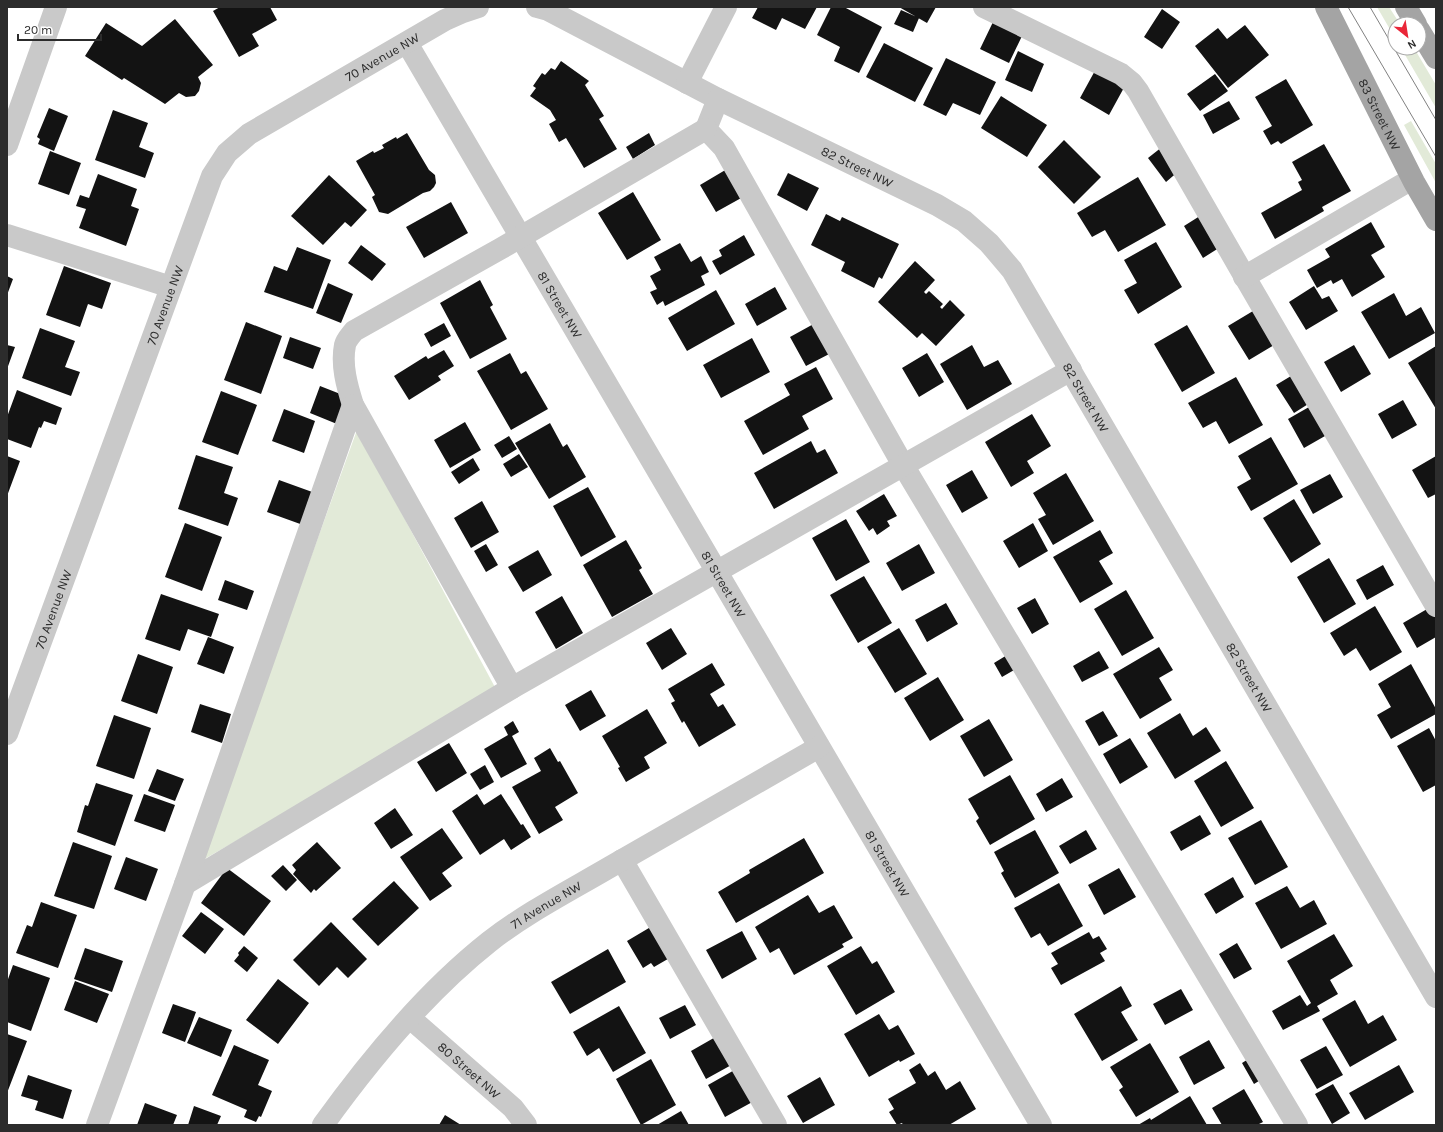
<svg xmlns="http://www.w3.org/2000/svg" width="1443" height="1132" font-family="Karla,sans-serif">
<style>
.green{fill:#e2ead8}
.building{fill:#131313}
.lines{fill:none;stroke-linecap:round;stroke-linejoin:round}
.minor{stroke:#c9c9c9;stroke-width:22}
.major{stroke:#a4a4a4;stroke-width:22}
.tram{stroke:#818181;stroke-width:1}
.labels{text-anchor:middle;stroke-width:4;stroke-linejoin:round;paint-order:stroke}
.street-label{font-size:13px;fill:#2c2c2c;stroke:#fff}
</style>
<rect width="100%" height="100%" fill="#fff"/>
<path class="green" d="M1377,7H1389L1400,24H1395V38Z
M1401,48H1414L1436,85V108Z
M1411,121L1436,164V183L1404,125Z
M357,430L497,691L201,861Z"/>
<path class="building" d="M220,7H270L277,20L252,34L259,46L239,57L213,11Z
M758,7H817L805,29L782,18L776,30L752,18Z
M831,7H844L882,27L859,73L834,61L840,47L817,35Z
M899,7H936L927,23Z
M1162,9L1180,22L1162,49L1144,37Z
M901,10L919,18L913,32L894,24Z
M175,19L213,65L198,77L201,83L199,91L195,96L186,97L179,93L165,104L124,78L122,80L85,56L106,23L142,46Z
M993,22L1022,36L1009,63L980,49Z
M1245,25L1269,55L1228,88L1195,46L1218,28L1227,39Z
M884,43L933,68L915,102L866,77Z
M1018,51L1044,64L1032,92L1005,80Z
M946,58L996,82L980,115L953,103L946,116L923,105Z
M561,61L589,81L585,85L604,116L599,119L617,149L584,168L566,138L559,142L549,124L556,120L550,110L530,96L536,88L533,86L542,73L545,75L551,68L555,70Z
M1097,67L1126,84L1109,115L1080,98Z
M1215,74L1228,91L1200,111L1187,94Z
M1286,79L1313,125L1281,144L1278,141L1271,145L1263,131L1272,126L1255,97Z
M1001,96L1047,125L1027,157L981,128Z
M1229,101L1240,119L1213,134L1203,115Z
M49,108L68,116L54,151L38,144L40,139L37,137Z
M113,110L148,123L139,147L154,153L145,178L95,160Z
M407,133L429,170L435,175L436,183L434,187L430,191L423,193L388,214L379,212L372,197L375,195L356,161L373,151L374,153L384,148L382,145L396,137L397,139Z
M649,133L655,145L633,159L626,147Z
M1064,140L1101,177L1074,204L1038,167Z
M1324,144L1351,191L1322,207L1324,211L1275,239L1261,213L1302,190L1298,182L1302,180L1292,162Z
M1162,147L1180,170L1166,182L1148,158Z
M50,151L81,163L69,195L38,184Z
M727,169L743,197L716,212L700,185Z
M788,173L819,188L807,211L777,195Z
M98,174L137,189L131,206L139,209L126,246L79,228L86,209L76,206L80,195L89,198Z
M329,175L367,210L351,227L345,222L323,245L291,216Z
M1138,177L1166,225L1118,252L1105,230L1092,237L1077,213Z
M633,192L661,240L627,260L598,213Z
M451,202L468,233L424,258L406,227Z
M826,214L840,221L842,217L899,244L882,279L879,277L874,288L841,271L845,262L811,245Z
M1203,214L1222,246L1203,258L1184,226Z
M1371,222L1385,247L1371,255L1385,277L1352,297L1342,279L1333,284L1331,280L1317,288L1307,270L1330,257L1325,249Z
M744,235L755,255L720,275L712,261L722,256L719,250Z
M1156,242L1182,287L1138,314L1124,290L1137,283L1124,260Z
M680,243L691,262L701,256L709,272L701,276L705,285L665,306L663,301L657,305L650,292L657,289L650,276L661,270L654,257Z
M361,245L386,264L372,281L348,263Z
M297,247L331,260L313,309L264,292L274,266L287,271Z
M915,261L935,280L924,292L926,294L929,291L943,304L940,307L942,309L950,300L965,315L936,346L922,333L917,338L878,302Z
M64,266L111,283L102,309L88,304L80,327L46,315Z
M7,276L13,279L7,295Z
M480,280L493,305L490,307L507,339L470,359L440,303Z
M328,283L353,294L341,323L316,313Z
M1314,286L1322,299L1329,296L1338,311L1306,330L1289,302Z
M775,287L787,309L757,326L745,304Z
M716,290L735,324L687,351L668,318Z
M1394,293L1406,316L1421,307L1435,333L1389,359L1361,312Z
M1258,308L1279,342L1249,360L1228,326Z
M819,321L835,351L806,366L790,337Z
M246,322L282,336L261,394L224,380Z
M444,323L451,336L431,347L424,334Z
M1187,325L1215,373L1182,392L1154,344Z
M40,328L75,341L65,367L80,372L71,396L22,378Z
M290,337L321,348L313,369L283,358Z
M752,338L770,372L721,398L703,365Z
M7,345L15,347L7,369Z
M972,345L984,367L998,360L1012,384L967,410L940,364Z
M1354,345L1371,374L1341,392L1324,362Z
M1436,346V409L1408,363Z
M444,350L454,366L438,376L441,380L409,400L394,376L426,356L428,359Z
M510,353L521,374L526,371L548,409L511,430L477,371Z
M927,353L944,382L919,397L902,368Z
M816,367L833,399L802,416L809,429L763,455L744,421L790,395L784,384Z
M1296,373L1313,401L1294,413L1276,385Z
M1236,377L1263,425L1229,444L1216,421L1203,428L1188,403Z
M320,386L348,397L337,424L310,413Z
M17,390L62,408L56,425L44,421L41,428L39,427L31,448L7,439V417Z
M221,391L257,405L238,455L202,442Z
M1403,400L1417,425L1392,439L1378,414Z
M1316,403L1332,432L1304,448L1288,419Z
M284,409L315,421L304,453L272,441Z
M1032,414L1051,446L1027,461L1034,473L1011,487L985,442Z
M465,422L481,450L450,468L434,440Z
M550,423L563,447L567,444L586,477L549,499L515,443Z
M509,436L517,449L502,458L494,445Z
M1271,437L1298,484L1251,511L1237,487L1251,479L1238,456Z
M811,441L817,453L825,449L838,473L774,509L754,473Z
M519,454L528,467L511,477L503,464Z
M196,455L233,467L224,493L238,498L228,526L178,509Z
M7,456L20,461L7,496Z
M1436,456V494L1428,498L1412,470Z
M473,458L480,470L459,484L451,472Z
M972,470L988,498L962,513L946,485Z
M1066,473L1094,521L1053,545L1038,519L1046,515L1033,493Z
M1330,474L1343,497L1313,514L1300,490Z
M279,480L315,493L303,525L267,512Z
M588,487L616,537L581,557L553,506Z
M884,494L897,516L887,521L890,526L877,535L873,528L869,531L856,511Z
M1294,499L1321,544L1291,563L1263,518Z
M482,501L499,532L471,548L454,518Z
M846,519L870,562L836,581L812,538Z
M185,523L222,537L202,591L165,577Z
M1033,523L1048,551L1019,568L1003,541Z
M1100,530L1113,553L1099,561L1113,584L1080,603L1053,557Z
M626,540L642,568L639,570L653,594L612,617L583,565Z
M486,544L498,565L486,572L474,551Z
M919,544L935,573L902,591L886,563Z
M538,550L552,575L523,592L508,567Z
M1329,558L1356,604L1324,623L1297,577Z
M1383,565L1394,585L1367,600L1356,580Z
M864,576L892,623L858,643L830,595Z
M225,580L254,591L247,610L218,600Z
M1126,590L1154,638L1122,656L1094,609Z
M161,594L219,614L211,637L188,629L180,651L145,639Z
M562,596L583,633L556,649L535,612Z
M1035,598L1049,624L1032,634L1017,608Z
M946,603L958,624L927,642L915,620Z
M1434,605L1436,609V637L1417,648L1403,623Z
M1375,606L1402,652L1370,671L1356,648L1344,656L1330,633Z
M671,628L687,654L662,670L646,643Z
M899,628L927,674L895,693L867,647Z
M208,637L234,647L224,674L197,664Z
M1159,647L1173,670L1159,678L1172,700L1140,719L1113,674Z
M1099,651L1109,668L1082,682L1073,666Z
M1012,652L1021,666L1002,677L994,663Z
M138,654L173,667L157,714L121,701Z
M712,663L725,685L710,694L718,707L723,704L736,725L699,747L684,721L682,723L671,703L675,701L668,689Z
M1411,664L1436,709V714L1391,739L1377,715L1391,707L1378,684Z
M938,677L964,720L930,741L904,698Z
M591,690L606,716L580,731L565,705Z
M200,704L231,714L222,743L191,732Z
M647,709L667,743L644,757L650,768L626,782L618,768L620,767L602,736Z
M1103,711L1118,736L1099,746L1085,721Z
M1180,713L1193,736L1206,727L1221,751L1175,779L1147,733Z
M114,715L151,728L134,779L96,766Z
M989,719L1013,760L984,777L960,736Z
M513,721L519,732L512,736L527,764L501,778L484,749L508,735L504,727Z
M1429,728L1436,741V785L1423,792L1397,746Z
M1130,738L1148,767L1120,784L1103,754Z
M449,743L467,773L436,792L417,762Z
M550,748L558,762L560,761L578,793L555,807L563,820L539,834L512,787L541,771L534,758Z
M1226,761L1254,808L1221,827L1194,781Z
M485,765L494,782L480,790L470,774Z
M157,769L184,779L175,801L148,791Z
M1010,775L1035,819L990,845L976,821L979,818L968,799Z
M1062,778L1073,797L1046,812L1036,794Z
M96,783L133,795L115,846L77,832L85,805L88,806Z
M144,794L175,805L165,832L134,821Z
M477,794L484,805L501,794L521,825L523,824L531,837L511,850L504,839L480,855L452,811Z
M395,808L413,835L391,849L374,823Z
M1200,815L1211,834L1181,851L1170,832Z
M1261,820L1288,867L1255,885L1228,838Z
M442,828L463,858L442,873L452,886L430,901L400,857Z
M1035,830L1059,873L1015,898L1001,873L1004,871L994,852Z
M1086,830L1097,849L1070,864L1059,846Z
M804,838L824,873L736,923L718,892L750,873L749,870Z
M73,842L112,856L94,909L54,896Z
M317,842L341,868L316,891L314,889L311,893L293,874L296,870L292,865Z
M126,857L158,869L146,901L114,889Z
M283,865L297,880L286,891L271,876Z
M227,868L271,901L244,936L201,903Z
M1119,868L1136,897L1104,915L1088,885Z
M1233,877L1244,897L1216,914L1204,894Z
M394,881L419,908L378,946L352,919Z
M1059,883L1083,926L1048,946L1040,933L1031,938L1014,908Z
M1287,886L1300,908L1314,900L1327,924L1281,949L1255,903Z
M808,895L819,913L834,905L853,938L842,944L844,947L794,975L779,948L770,953L755,927Z
M41,902L77,915L58,968L16,953L27,925L32,927Z
M201,912L224,929L205,954L182,936Z
M331,922L367,959L348,978L337,967L319,986L293,960Z
M654,925L673,956L654,967L651,963L643,968L627,941Z
M742,931L757,959L722,979L706,950Z
M1089,932L1093,939L1099,936L1107,949L1100,953L1105,961L1061,985L1051,968L1058,964L1051,953Z
M1334,934L1353,966L1330,980L1338,994L1317,1006L1320,1011L1283,1030L1272,1011L1300,995L1307,1006L1311,1003L1287,961Z
M1237,943L1252,969L1234,979L1219,954Z
M244,946L258,958L247,972L234,961L239,955L238,953Z
M861,946L872,964L877,961L895,992L856,1015L827,966Z
M85,948L123,961L112,992L74,979Z
M608,949L626,982L570,1014L551,982Z
M13,965L50,978L31,1031L7,1022V982Z
M278,979L309,1003L278,1044L246,1020Z
M75,981L109,994L97,1023L64,1010Z
M1121,986L1132,1006L1121,1012L1138,1040L1102,1061L1074,1014Z
M1181,989L1193,1010L1165,1025L1153,1004Z
M1355,1000L1368,1024L1383,1015L1397,1040L1350,1067L1322,1019Z
M173,1004L196,1012L185,1042L162,1033Z
M685,1005L696,1025L670,1039L659,1018Z
M619,1006L646,1053L613,1072L599,1048L587,1056L573,1032Z
M879,1014L889,1030L898,1025L915,1054L900,1062L899,1060L869,1077L844,1034Z
M199,1017L232,1030L221,1057L187,1043Z
M7,1034L27,1041L7,1093Z
M719,1035L735,1063L706,1079L691,1051Z
M1209,1040L1225,1068L1194,1085L1179,1057Z
M1150,1043L1179,1092L1136,1117L1119,1090L1123,1087L1110,1067Z
M234,1045L269,1060L258,1085L272,1091L261,1117L259,1116L256,1122L244,1117L247,1110L212,1095Z
M1326,1046L1343,1075L1317,1089L1300,1060Z
M1250,1058L1262,1079L1254,1084L1242,1063Z
M651,1059L676,1105L641,1125L616,1079Z
M920,1063L928,1076L935,1071L946,1090L960,1081L976,1109L949,1125H903L902,1123L897,1125L889,1112L894,1109L888,1099L916,1083L909,1070Z
M1399,1065L1414,1092L1365,1120L1349,1093Z
M738,1068L756,1100L725,1117L708,1085Z
M28,1075L72,1090L63,1119L35,1110L38,1101L21,1096Z
M820,1077L835,1105L803,1123L787,1096Z
M1333,1084L1350,1113L1332,1124L1315,1094Z
M1244,1089L1263,1122L1257,1125H1222L1212,1108Z
M1190,1096L1207,1125H1138L1150,1118L1151,1120Z
M145,1103L177,1115L173,1125H137Z
M194,1106L221,1116L217,1125H188Z
M681,1111L689,1125H657Z
M445,1115L461,1125H439Z"/>
<g class="lines">
<g class="minor">
<path id="s1" d="M537,7L548,10L718,99L937,205L964,221L989,243L1012,270L1436,997"/>
<path d="M984,7L1121,74L1132,83L1138,91L1246,279L1436,606"/>
<path id="s2" d="M407,43L1041,1125"/>
<path d="M687,83L726,7"/>
<path d="M718,99L706,129L724,148L903,465L1297,1125"/>
<path d="M7,145L56,7"/>
<path d="M7,235L171,287"/>
<path d="M1244,277L1412,179"/>
<path d="M512,688L353,405C347,386 341,365 345,345C346,340 351,335 354,331L500,249L706,129"/>
<path id="s3" d="M7,734L212,176L227,153L249,134L445,20L463,12L478,7"/>
<path d="M622,860L776,1125"/>
<path d="M185,884L512,688L1071,370"/>
<path id="s4" d="M410,1018L513,1108L526,1125"/>
<path d="M97,1125L185,884L353,405"/>
<path id="s5" d="M323,1125C369,1061 427,991 489,942C526,913 569,891 610,867C679,827 749,787 819,747"/>
</g>
<g class="major">
<path id="s6" d="M1326,7L1414,182L1436,220"/>
<path d="M1406,7L1416,24"/>
<path d="M1419,30L1436,58"/>
</g>
<path class="tram" d="M1348,7L1436,157
M1370,7L1436,120"/>
</g>
<g class="labels">
<g class="street-label">
<text dy="5" stroke="none"><textPath href="#s3" startOffset="805">70 Avenue NW</textPath></text>
<text dy="5" stroke="none"><textPath href="#s6" startOffset="120">83 Street NW</textPath></text>
<text dy="5" stroke="none"><textPath href="#s1" startOffset="358">82 Street NW</textPath></text>
<text dy="5" stroke="none"><textPath href="#s3" startOffset="457">70 Avenue NW</textPath></text>
<text dy="5" stroke="none"><textPath href="#s2" startOffset="303">81 Street NW</textPath></text>
<text dy="5" stroke="none"><textPath href="#s1" startOffset="694">82 Street NW</textPath></text>
<text dy="5" stroke="none"><textPath href="#s2" startOffset="627">81 Street NW</textPath></text>
<text dy="5" stroke="none"><textPath href="#s3" startOffset="133">70 Avenue NW</textPath></text>
<text dy="5" stroke="none"><textPath href="#s1" startOffset="1018">82 Street NW</textPath></text>
<text dy="5" stroke="none"><textPath href="#s2" startOffset="951">81 Street NW</textPath></text>
<text dy="5" stroke="none"><textPath href="#s5" startOffset="316">71 Avenue NW</textPath></text>
<text dy="5" stroke="none"><textPath href="#s4" startOffset="79">80 Street NW</textPath></text>
</g>
</g>
<rect width="1443" height="1132" fill="none" stroke="#2c2c2c" stroke-width="16"/>
<g transform="translate(1407 36) rotate(150)"><circle r="19" fill="#ffffff" stroke="#ababab"/>
<path d="M0-3L7 15L0 10L-7 15Z" fill="#ea2638"/>
<text y="-6" font-size="11" font-weight="bold" text-anchor="middle" fill="#2c2c2c">N</text>
</g>
<path d="M18 34v6h83v-6" fill="none" stroke="#2c2c2c" stroke-width="2"/>
<text x="24" y="34" font-size="12" fill="#2c2c2c" stroke="#ffffff" stroke-width="3" paint-order="stroke">20 m</text>
</svg>
